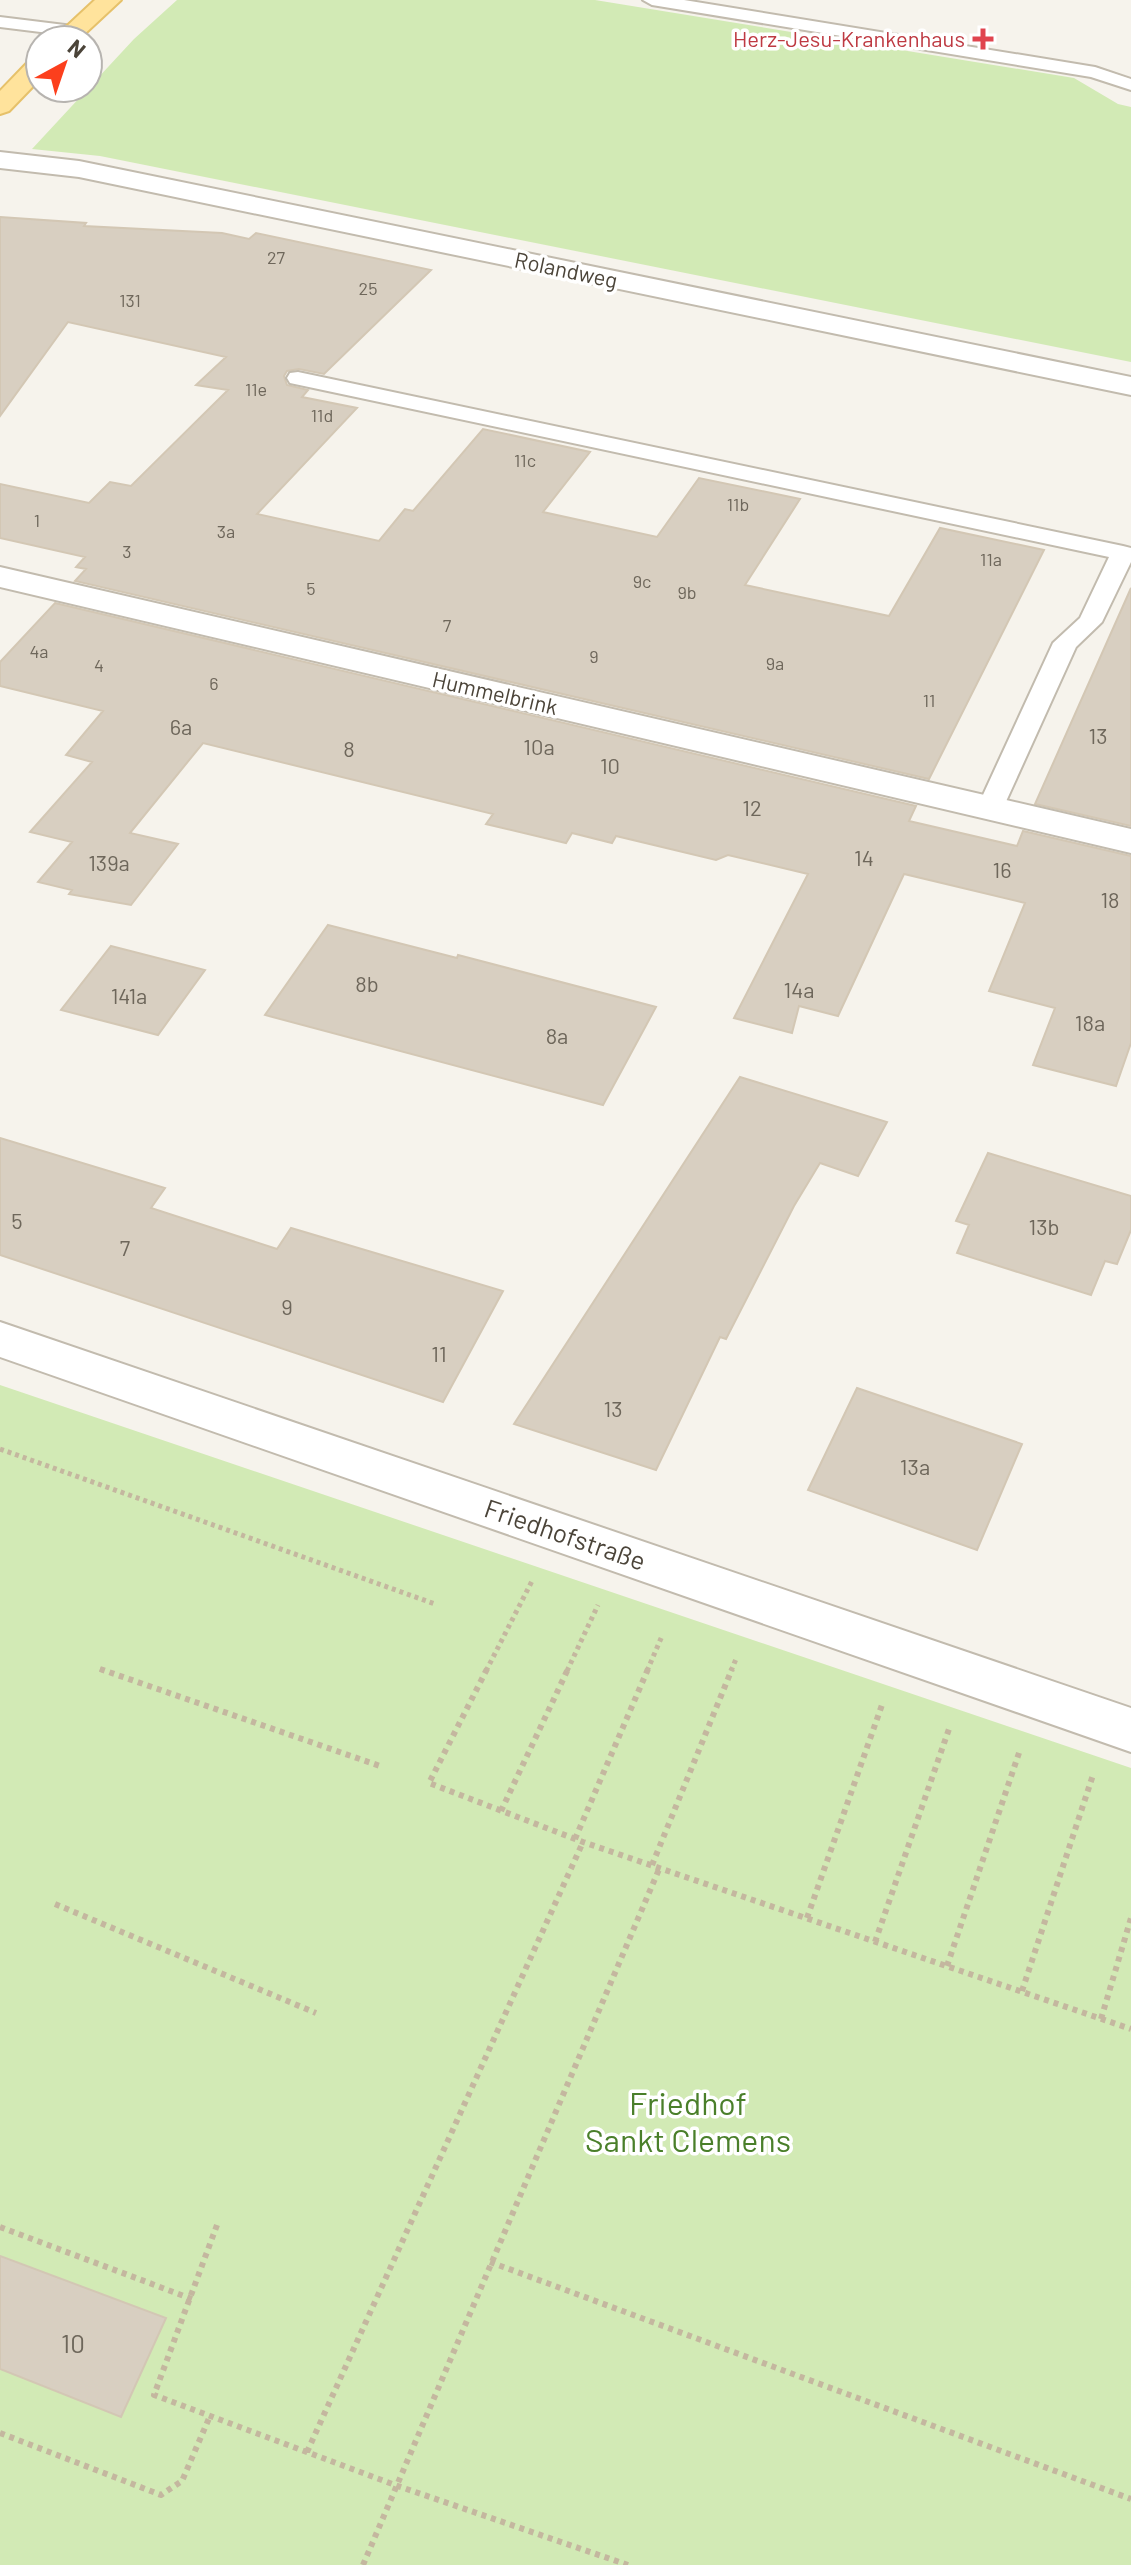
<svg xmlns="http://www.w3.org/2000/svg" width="1131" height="2565" font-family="Barlow,sans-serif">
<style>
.green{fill:#d2eab5}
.building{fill:#d8cfc1;stroke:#d3c7b4;stroke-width:2}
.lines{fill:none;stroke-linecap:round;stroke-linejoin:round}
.lane-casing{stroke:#c2bbae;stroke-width:4}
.street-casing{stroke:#c2bbae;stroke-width:4}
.primary-casing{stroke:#e6c16a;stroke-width:4}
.path-far1{stroke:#c4b79f;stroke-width:5;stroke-dasharray:4 4;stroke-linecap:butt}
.path{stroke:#c4b79f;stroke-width:6;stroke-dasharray:5 5;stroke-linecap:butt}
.lane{fill:#fff;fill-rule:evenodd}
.street{fill:#fff;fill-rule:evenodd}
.primary{fill:#ffe39c;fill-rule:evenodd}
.health-dot{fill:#e0444e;stroke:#fff;stroke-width:3}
.labels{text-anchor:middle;stroke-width:7;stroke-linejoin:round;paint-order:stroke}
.far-number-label{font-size:18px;fill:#6e675b}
.far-health-label{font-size:22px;fill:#be3a42;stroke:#fff;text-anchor:end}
.far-street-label{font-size:22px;fill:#4b4439;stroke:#fff}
.number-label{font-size:22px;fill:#6e675b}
.street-label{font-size:26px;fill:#4b4439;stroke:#fff}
.near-number-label{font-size:26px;fill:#6e675b}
.near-park-label{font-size:32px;fill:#4a7f2a;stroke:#fff}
</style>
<rect width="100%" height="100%" fill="#f6f3ec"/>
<path class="green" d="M177,0H595L1074,78L1118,104L1131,107V362L100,156L32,149L134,39Z
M0,1385L1131,1768V2565H0Z"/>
<path class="building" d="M0,217L86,223L84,226L222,233L249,239L256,233L431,270L324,374L299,369L287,371L284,376L287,385L308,390L302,397L357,408L257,514L379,541L405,509L413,511L483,429L590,452L543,512L657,537L699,478L800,499L745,585L889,616L940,528L1044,550L929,779L75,581L86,569L76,567L85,557L0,538V484L89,503L110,482L131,486L228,390L196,385L226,357L68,322L0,416Z
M1131,588V826L1035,804Z
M55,603L916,806L909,821L1017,846L1023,831L1131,856V1043L1116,1086L1033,1065L1055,1008L989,991L1025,903L904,874L838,1016L799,1006L792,1033L734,1018L808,874L728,855L716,860L616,836L612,843L572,833L566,843L486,824L493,814L203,743L130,833L178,844L131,905L69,894L72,890L38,882L72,842L30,832L92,762L66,755L103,711L0,686V662Z
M328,925L457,958L458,955L656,1007L603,1105L265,1015Z
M111,946L205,970L158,1035L61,1010Z
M740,1077L887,1122L858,1176L820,1163L794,1206L726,1339L720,1337L656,1470L514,1424Z
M0,1138L165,1188L151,1208L277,1249L291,1228L503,1291L443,1402L0,1255Z
M988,1153L1131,1196V1230L1117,1264L1105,1261L1091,1295L957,1253L969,1225L956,1221Z
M857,1388L1022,1444L977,1550L808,1490Z
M0,2256L166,2318L121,2417L0,2369Z"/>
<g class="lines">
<defs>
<path id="lane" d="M643,0H684L1095,67L1131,79V90L1091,77L652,5Z
M0,17L73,26L82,31L73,36L0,27Z
M298,372L1123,546L1131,548V562L1102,622L1076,647L1003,808L999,814L990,816L981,814L977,808L1053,643L1080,618L1109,557L290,383L287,378L290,373Z"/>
<path id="street" d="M0,152L79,161L1131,377V395L79,177L0,168Z
M0,567L1131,829V853L0,587Z
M0,1322L1131,1708V1752L0,1357Z"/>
<path id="primary" d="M95,0H121L78,40H52Z
M40,57V79L9,111L0,114V91L31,59Z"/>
</defs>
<use href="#lane" class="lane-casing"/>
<use href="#street" class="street-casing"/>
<use href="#primary" class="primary-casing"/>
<path class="path-far1" d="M0,1449L435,1604
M100,1669L105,1671
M486,1671L532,1581
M567,1671L598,1605
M647,1671L662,1636
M731,1671L736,1659"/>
<path class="path" d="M100,1669L380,1766
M487,1669L429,1783L583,1842L1131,2029
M501,1811L568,1669
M575,1839L648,1669
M652,1865L732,1669
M55,1904L316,2013
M807,1918L883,1702
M875,1942L950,1726
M947,1966L1020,1750
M1022,1991L1093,1775
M1101,2019L1131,1918
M217,2225L154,2395L395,2485L628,2565
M0,2227L192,2299
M490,2262L1131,2499
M0,2433L161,2495L182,2481L210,2416
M307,2452L583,1842
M363,2565L660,1867"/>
<use href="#lane" class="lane"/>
<use href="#street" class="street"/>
<use href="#primary" class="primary"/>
</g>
<path class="health-dot" d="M979 27h8v8h8v8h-8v8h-8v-8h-8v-8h8z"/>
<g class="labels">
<g class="far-number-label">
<text x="276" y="264">27</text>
<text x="368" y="295">25</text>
<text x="130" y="307">131</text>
<text x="256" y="396">11e</text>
<text x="322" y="422">11d</text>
<text x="525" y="467">11c</text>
<text x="738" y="511">11b</text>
<text x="37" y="527">1</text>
<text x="226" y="538">3a</text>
<text x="127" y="558">3</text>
<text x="991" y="566">11a</text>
<text x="642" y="588">9c</text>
<text x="311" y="595">5</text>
<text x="687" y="599">9b</text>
<text x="447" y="632">7</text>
<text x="39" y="658">4a</text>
<text x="594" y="663">9</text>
<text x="775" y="670">9a</text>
<text x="99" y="672">4</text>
<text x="214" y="690">6</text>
<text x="929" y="707">11</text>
</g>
<g class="far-health-label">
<text x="965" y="47">Herz-Jesu-Krankenhaus</text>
</g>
<g class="far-street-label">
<text transform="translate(566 270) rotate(12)" y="8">Rolandweg</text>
<text transform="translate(495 693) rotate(13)" y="8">Hummelbrink</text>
</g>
<g class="number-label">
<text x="181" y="735">6a</text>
<text x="1098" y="744">13</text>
<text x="539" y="755">10a</text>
<text x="349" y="757">8</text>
<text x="610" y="774">10</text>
<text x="752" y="816">12</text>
<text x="864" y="866">14</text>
<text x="109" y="871">139a</text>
<text x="1002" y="878">16</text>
<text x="1110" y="908">18</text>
<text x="367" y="992">8b</text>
<text x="799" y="998">14a</text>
<text x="129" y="1004">141a</text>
<text x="1090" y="1031">18a</text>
<text x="557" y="1044">8a</text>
<text x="17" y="1229">5</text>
<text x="1044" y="1235">13b</text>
<text x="125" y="1256">7</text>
<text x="287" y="1315">9</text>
<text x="439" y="1362">11</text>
<text x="613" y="1417">13</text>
<text x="915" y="1475">13a</text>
</g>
<g class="street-label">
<text transform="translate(565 1535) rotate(19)" y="9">Friedhofstraße</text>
</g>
<g class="near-number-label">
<text x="73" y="2353">10</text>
</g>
<g class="near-park-label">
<text x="688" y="2115">Friedhof<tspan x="688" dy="37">Sankt Clemens</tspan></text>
</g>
</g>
<g transform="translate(64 64) rotate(40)"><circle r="38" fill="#ffffff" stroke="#b7b4b0" stroke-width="2"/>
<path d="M0-6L14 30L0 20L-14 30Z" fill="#fc3f1d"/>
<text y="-12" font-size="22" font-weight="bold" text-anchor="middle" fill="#4b4439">N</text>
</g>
</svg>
